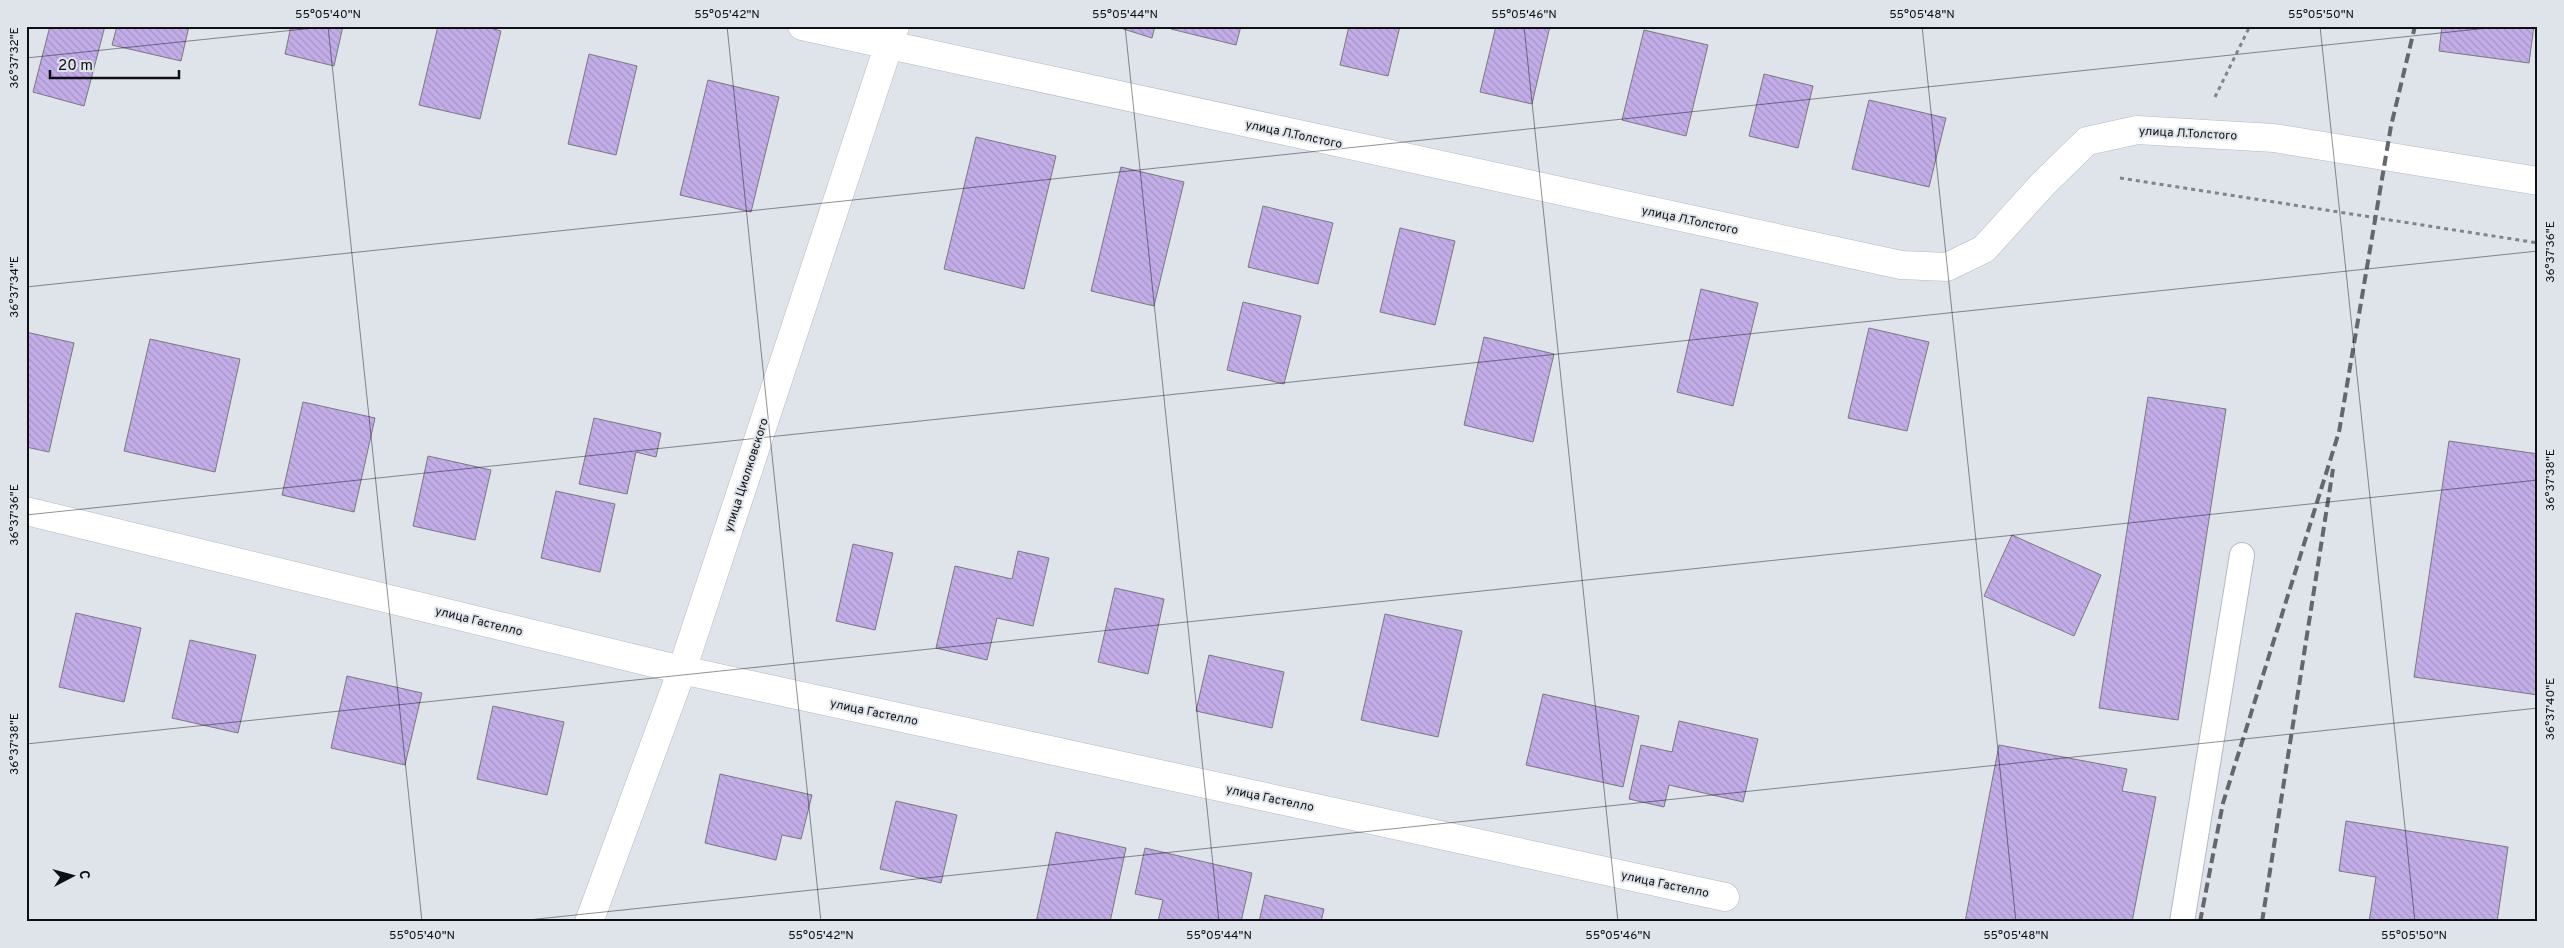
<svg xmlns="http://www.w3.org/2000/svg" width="2564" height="948" font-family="Overpass,sans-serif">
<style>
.building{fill:url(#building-back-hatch);stroke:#7a787f}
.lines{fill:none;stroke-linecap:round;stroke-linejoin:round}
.lane-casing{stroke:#b4b8be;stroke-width:26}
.street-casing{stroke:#b4b8be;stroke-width:29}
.path{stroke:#818489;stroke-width:3;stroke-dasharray:4 4;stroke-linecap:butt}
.lane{stroke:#fff;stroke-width:24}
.street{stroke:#fff;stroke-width:28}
.rail{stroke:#64676b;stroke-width:4;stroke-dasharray:10 5;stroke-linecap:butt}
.ticks{fill:none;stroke:#0e0f12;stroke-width:1;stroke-opacity:0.45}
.labels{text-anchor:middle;stroke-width:4;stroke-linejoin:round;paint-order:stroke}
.street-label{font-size:12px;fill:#0e0f12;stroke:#dfe3ea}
.neatline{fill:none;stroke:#0e0f12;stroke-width:2}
.ticks-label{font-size:12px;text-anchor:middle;fill:#0e0f12}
</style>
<defs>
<pattern id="building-back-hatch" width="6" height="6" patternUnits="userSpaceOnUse" patternTransform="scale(1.25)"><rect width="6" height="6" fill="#c2ade8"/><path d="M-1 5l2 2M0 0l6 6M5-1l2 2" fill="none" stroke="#a694c6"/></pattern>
</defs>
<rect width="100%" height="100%" fill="#dfe3ea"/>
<path class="building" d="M50,26H105L84,106L33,92Z
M117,26H189L181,61L112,45Z
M291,26H343L334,66L285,54Z
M438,26H483L501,31L480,119L419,105Z
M1114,26H1155L1152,38Z
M1172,26H1241L1236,45L1171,29Z
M1349,26H1400L1388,76L1340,65Z
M1496,26H1550L1532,104L1480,92Z
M2442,26H2534L2529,63L2439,51Z
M1644,30L1708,45L1686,136L1622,120Z
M589,54L637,66L616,155L568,144Z
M1764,74L1813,86L1798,148L1749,136Z
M708,80L779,97L751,212L680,195Z
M1869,100L1946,118L1929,187L1852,169Z
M976,137L1056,156L1024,289L944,269Z
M1121,167L1184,182L1154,306L1091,291Z
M1263,206L1333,223L1318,284L1248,267Z
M1400,228L1455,241L1435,325L1380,312Z
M1701,289L1758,303L1733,406L1677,392Z
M1243,302L1301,316L1284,384L1227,370Z
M1869,328L1929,342L1907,431L1848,418Z
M26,332L74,343L49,452L26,447Z
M1484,337L1554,354L1533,442L1464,425Z
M150,339L240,359L215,472L124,451Z
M2148,397L2226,409L2178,720L2099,708Z
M303,402L375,418L354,512L282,495Z
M594,418L661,433L656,457L636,452L627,494L579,484Z
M2449,441L2538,454V695L2414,677Z
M428,456L491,470L475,540L413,526Z
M556,491L615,504L600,572L541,558Z
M2012,535L2101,575L2074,636L1984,596Z
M853,544L893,553L875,630L836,621Z
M1018,551L1049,558L1033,626L997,618L987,660L936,648L955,566L1012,579Z
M1115,588L1164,599L1148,674L1098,662Z
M76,613L141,628L124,702L59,687Z
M1385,614L1462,631L1438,737L1361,720Z
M190,640L256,655L238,733L172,718Z
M1209,655L1284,672L1272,728L1196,711Z
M347,676L422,693L405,765L331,748Z
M1543,694L1639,716L1623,787L1526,765Z
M493,706L564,722L547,795L477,779Z
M1679,721L1758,739L1743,802L1669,785L1664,807L1629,799L1641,745L1672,752Z
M1999,745L2127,769L2122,791L2156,797L2132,922H1965Z
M720,774L812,795L801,839L782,835L776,860L705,843Z
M896,801L957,815L941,883L880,869Z
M2346,821L2508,847L2497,922H2369L2376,877L2339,871Z
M1056,832L1126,848L1110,922H1036Z
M1145,848L1252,873L1241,922L1158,921L1163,900L1135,894Z
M1265,895L1324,909L1321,922H1259Z"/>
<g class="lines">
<defs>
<path id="lane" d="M2182,922L2242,555"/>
<path id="street" d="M802,26L1901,265L1947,267L1984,249L2043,184L2087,141L2137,130L2274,138L2538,181
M26,511L682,670L1725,897
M589,922L682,670L895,26"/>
</defs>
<use href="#lane" class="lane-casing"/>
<use href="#street" class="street-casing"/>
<path class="path" d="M2215,97L2250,26
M2120,178L2538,243"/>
<use href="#lane" class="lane"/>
<use href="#street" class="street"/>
<path class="rail" d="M2200,922L2223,803L2339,432L2391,126L2415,26
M2262,922L2333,469"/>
</g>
<path class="ticks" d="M328,26L422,922M727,26L821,922M1125,26L1219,922M1524,26L1618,922M1922,26L2016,922M2320,26L2415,922M26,58L333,26M26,287L2507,26M26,515L2538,251M26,744L2538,480M509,922L2538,708"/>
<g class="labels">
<g class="street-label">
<text transform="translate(2188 133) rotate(3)" y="4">улица Л.Толстого</text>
<text transform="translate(1294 134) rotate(12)" y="4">улица Л.Толстого</text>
<text transform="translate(1690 220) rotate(12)" y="4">улица Л.Толстого</text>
<text transform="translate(746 475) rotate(-72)" y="4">улица Циолковского</text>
<text transform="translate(479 621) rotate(14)" y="4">улица Гастелло</text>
<text transform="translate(874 712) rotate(12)" y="4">улица Гастелло</text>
<text transform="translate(1270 798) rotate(12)" y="4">улица Гастелло</text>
<text transform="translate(1665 884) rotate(12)" y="4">улица Гастелло</text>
</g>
</g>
<rect width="2564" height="948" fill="none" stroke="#dfe3ea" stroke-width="55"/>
<g transform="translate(72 876) rotate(84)" stroke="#dfe3ea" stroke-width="4" paint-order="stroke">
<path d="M0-4L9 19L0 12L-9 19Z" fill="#0e0f12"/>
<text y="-8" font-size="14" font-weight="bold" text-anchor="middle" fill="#0e0f12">С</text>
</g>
<path d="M50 70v8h129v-8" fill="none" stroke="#0e0f12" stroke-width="2.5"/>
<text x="58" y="70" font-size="15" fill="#0e0f12" stroke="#dfe3ea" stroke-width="4" paint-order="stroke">20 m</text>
<rect x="28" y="28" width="2508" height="892" class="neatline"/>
<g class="ticks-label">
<text x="328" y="18">55°05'40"N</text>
<text x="727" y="18">55°05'42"N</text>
<text x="1125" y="18">55°05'44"N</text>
<text x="1524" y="18">55°05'46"N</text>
<text x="1922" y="18">55°05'48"N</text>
<text x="2321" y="18">55°05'50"N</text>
<text transform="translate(14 58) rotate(-90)" y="4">36°37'32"E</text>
<text transform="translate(2550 252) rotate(-90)" y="4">36°37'36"E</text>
<text transform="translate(14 287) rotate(-90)" y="4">36°37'34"E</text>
<text transform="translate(2550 480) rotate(-90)" y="4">36°37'38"E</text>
<text transform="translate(14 515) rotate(-90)" y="4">36°37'36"E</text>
<text transform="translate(2550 709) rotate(-90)" y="4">36°37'40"E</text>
<text transform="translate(14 744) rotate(-90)" y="4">36°37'38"E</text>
<text x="422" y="939">55°05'40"N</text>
<text x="821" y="939">55°05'42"N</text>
<text x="1219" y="939">55°05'44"N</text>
<text x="1618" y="939">55°05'46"N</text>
<text x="2016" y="939">55°05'48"N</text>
<text x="2414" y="939">55°05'50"N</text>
</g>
</svg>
